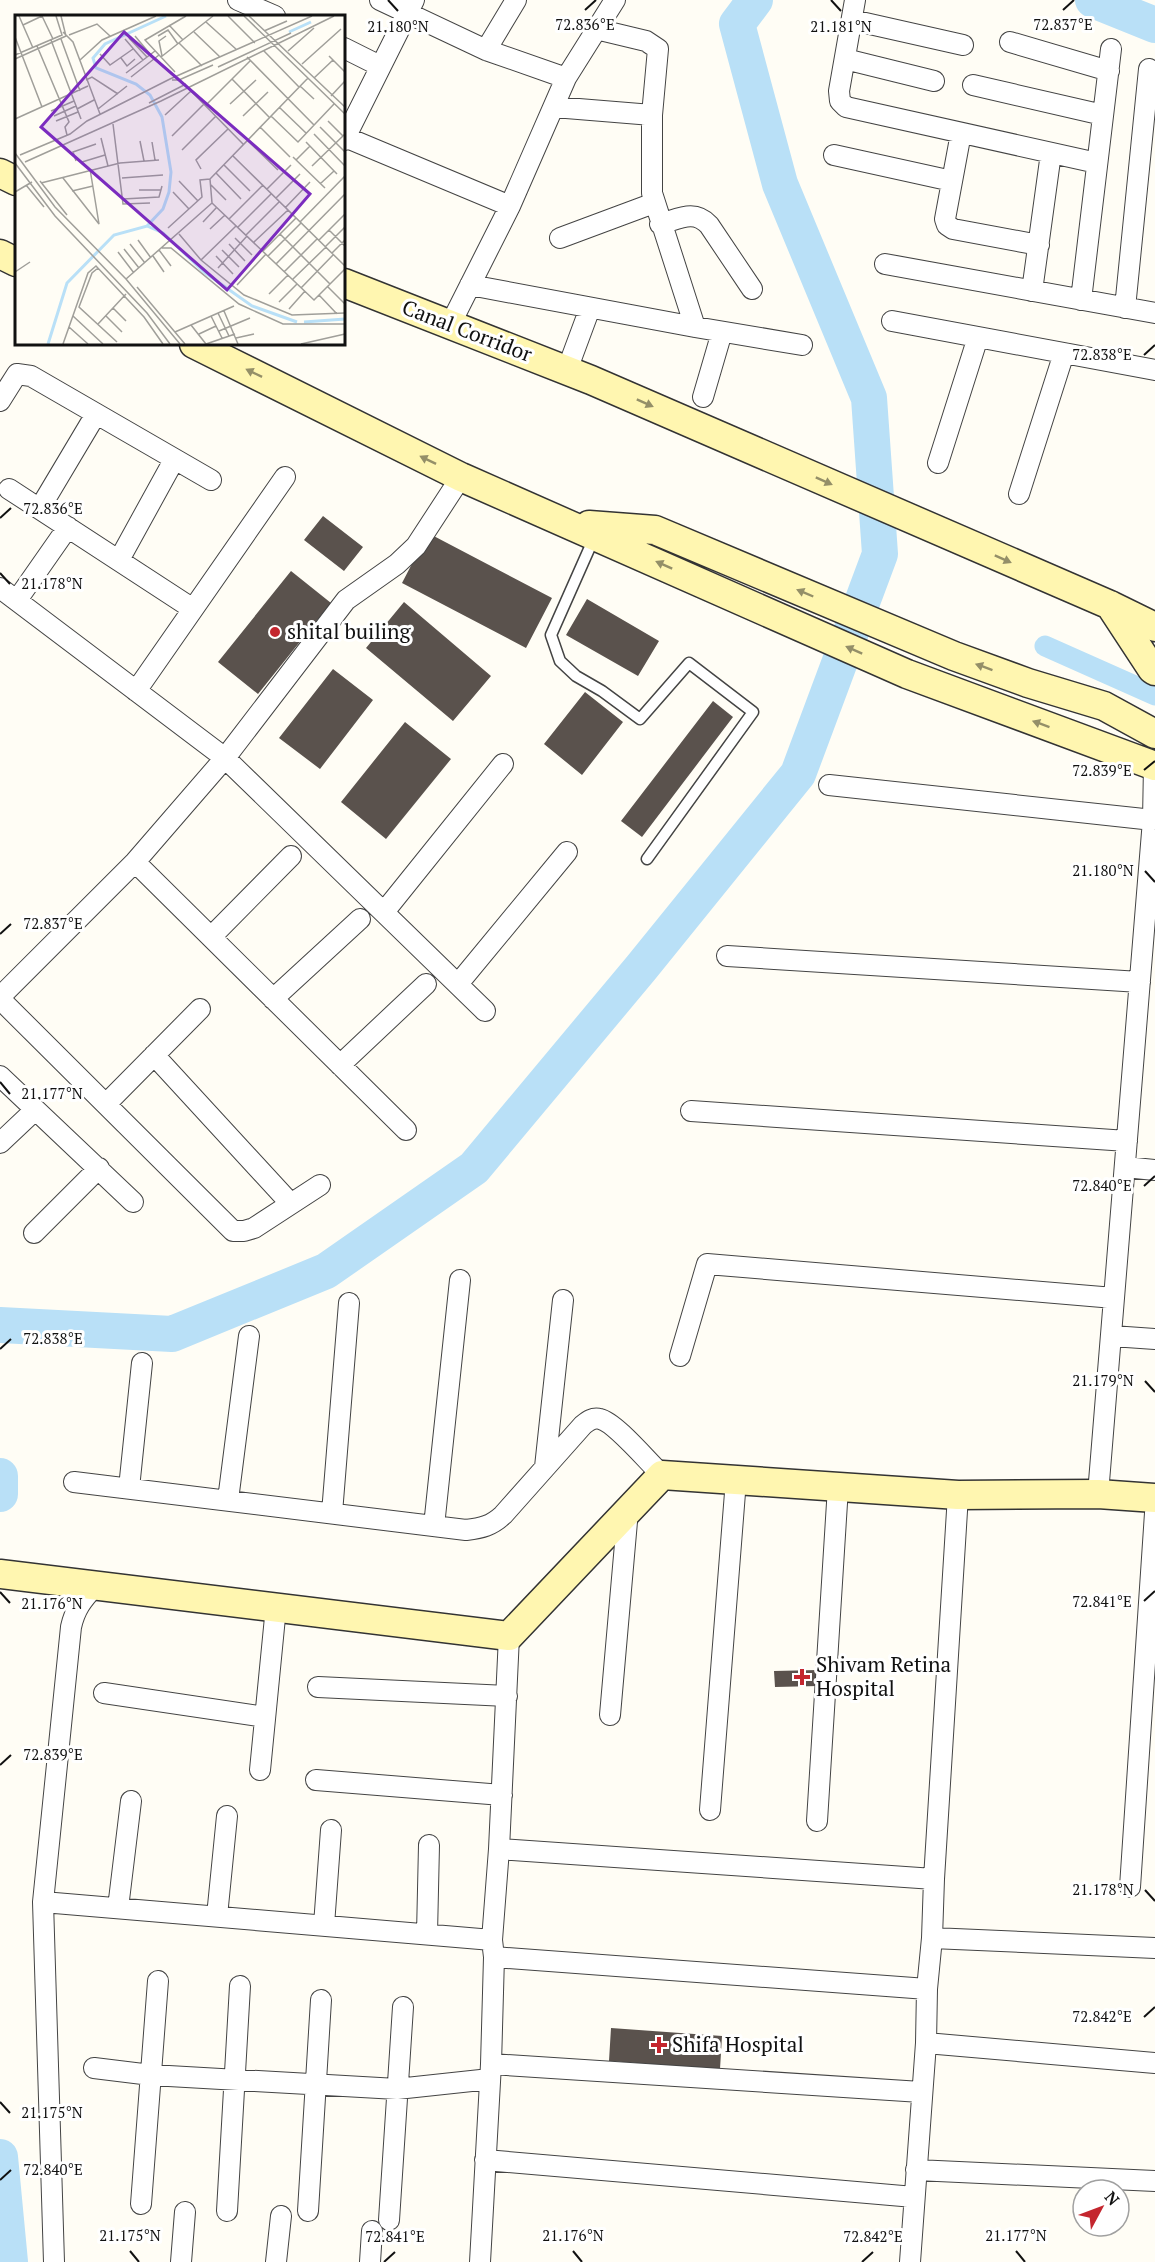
<svg xmlns="http://www.w3.org/2000/svg" width="1155" height="2262" font-family="'PT Serif',serif">
<style>
.lines{fill:none;stroke-linecap:round;stroke-linejoin:round}
.canal{stroke:#b9e0f7;stroke-width:21}
.river{stroke:#b9e0f7;stroke-width:36}
.building{fill:#5a524d}
.lane-casing{stroke:#444;stroke-width:13}
.street-casing{stroke:#444;stroke-width:22}
.secondary-casing{stroke:#333;stroke-width:31}
.lane{stroke:#fff;stroke-width:10}
.street{stroke:#fff;stroke-width:20}
.secondary{stroke:#fff6b0;stroke-width:28}
.oneway{fill:#948f68}
.ticks{fill:none;stroke:#111;stroke-width:2}
.poi-dot{fill:#c4262e;stroke:#fff;stroke-width:2}
.labels{text-anchor:middle;stroke-width:6;stroke-linejoin:round;paint-order:stroke}
.street-label{font-size:21px;fill:#111;stroke:#fff}
.poi-label{font-size:21px;fill:#111;stroke:#fff;text-anchor:start}
.inset-river{fill:none;stroke:#b9e0f7;stroke-width:3}
.inset-road{fill:none;stroke:#a09f9a;stroke-width:1.5}
.view{fill:#7b2cbf;fill-opacity:0.15;stroke:#7b2cbf;stroke-width:3}
.inset-edge{fill:none;stroke:#111;stroke-width:3}
.ticks-label{font-size:15px;text-anchor:middle;fill:#111;stroke:#fff;stroke-width:6;stroke-linejoin:round;paint-order:stroke}
</style>
<rect width="100%" height="100%" fill="#fffdf5"/>
<g class="lines">
<path class="canal" d="M1045,646L1155,695"/>
<path class="river" d="M1093,0L1155,25
M0,1325L172,1334L326,1271L474,1168L641,968L798,774L880,554L869,398L780,184L737,24L755,0
M0,1476V1494
M0,2157L10,2262"/>
</g>
<path class="building" d="M323,516L363,547L344,571L304,540Z
M428,533L552,598L526,648L402,583Z
M291,571L331,603L258,694L218,662Z
M587,599L659,641L638,676L566,635Z
M404,602L491,676L453,721L366,648Z
M333,669L373,700L320,769L279,738Z
M585,692L623,722L582,775L544,744Z
M713,701L733,717L642,837L621,821Z
M405,722L451,759L386,839L341,802Z
M818,1670V1686L775,1687L774,1671Z
M611,2028L722,2036L720,2069L609,2061Z"/>
<g class="lines">
<defs>
<path id="lane" d="M594,538L551,635L560,661L576,676L602,691L640,719L689,663L753,712L647,859"/>
<path id="street" d="M238,0L275,16
M380,0L486,50L566,78
M855,0L839,91L840,101L846,107L1097,163
M852,20L963,45
M596,29L646,41L658,49L652,115V193L695,327
M1010,42L1109,71
M344,48L380,66
M486,50L516,0
M845,59L934,81
M973,85L1103,115
M554,107L652,115
M961,133L945,219L947,225L953,229L1039,245
M345,137L510,206
M344,140L414,0
M834,155L952,181
M660,224C679,219 694,209 709,225L752,289
M560,238L654,203
M885,264L1155,313
M470,285L695,327L802,345
M1032,291L1051,153
M1081,300L1111,49
M1125,308L1149,69
M892,321L1155,370
M450,325L510,206L566,78L615,0
M567,370L590,308
M703,397L722,332
M0,401L17,374L31,376L211,480
M938,463L978,337
M9,489L193,609
M1019,494L1064,353
M40,508L96,414
M119,560L174,460
M0,588L225,758L485,1011
M17,600L68,527
M136,691L285,477
M829,785L1153,820
M135,862L406,1130
M384,912L503,764
M211,937L291,856
M727,956L1140,982
M458,984L567,852
M0,997L135,862L225,758L346,600L397,564L416,546L461,477
M0,999L233,1231H244L254,1228L320,1185
M273,999L360,919
M154,1055L291,1204
M340,1065L426,984
M0,1076L133,1202
M106,1104L200,1009
M691,1111L1127,1141
M0,1143L35,1110
M1125,1167L1155,1170
M34,1233L99,1168
M1112,1336L1155,1339
M680,1356L707,1264L1114,1298
M545,1467L563,1300
M74,1482L466,1530C482,1528 491,1526 503,1515L583,1425C588,1421 593,1417 600,1419C615,1422 649,1463 662,1475
M129,1488L142,1363
M1098,1494L1153,820L1154,765
M228,1500L249,1336
M332,1513L349,1303
M434,1526L460,1280
M318,1687L507,1696
M104,1693L265,1717
M610,1715L628,1510
M260,1770L276,1607
M316,1780L502,1795
M710,1810L736,1480
M817,1821L838,1487
M499,1849L934,1879
M1130,1887L1155,1513
M43,1902L492,1940
M118,1908L131,1801
M217,1916L227,1816
M324,1925L331,1830
M427,1934L429,1845
M932,1938L1155,1948
M494,1957L927,1989
M926,2043L1155,2063
M491,2064L921,2092
M94,2068L151,2075L397,2089L490,2079
M485,2160L914,2197
M916,2170L1155,2181
M141,2204L158,1981
M227,2211L240,1986
M308,2211L321,2000
M389,2220L403,2007
M54,2262L43,1902L71,1627C75,1609 82,1600 95,1586
M181,2262L185,2212
M276,2262L281,2216
M370,2262L372,2231
M480,2262L491,2064L494,1957L492,1940L499,1849L509,1636
M910,2262L926,2043L927,1989L932,1938L934,1879L958,1495"/>
<path id="secondary" d="M0,173L16,181
M0,254L16,262
M344,283L591,380L1110,605L1155,627
M194,344L461,477L907,674L1155,766
M589,525L655,530L954,656L1028,683L1104,706L1155,734
M1110,605L1152,669L1155,671
M0,1574L509,1636L662,1475L958,1495L1098,1494L1155,1498"/>
</defs>
<use href="#lane" class="lane-casing"/>
<use href="#street" class="street-casing"/>
<use href="#secondary" class="secondary-casing"/>
<use href="#lane" class="lane"/>
<use href="#street" class="street"/>
<use href="#secondary" class="secondary"/>
</g>
<defs><path id="oneway-solid" d="M-6-.8H1V-3.2L6.5 0L1 3.2V.8H-6Z" transform="scale(1.5)"/></defs>
<g class="oneway">
<use href="#oneway-solid" transform="translate(254 373) rotate(-154)"/>
<use href="#oneway-solid" transform="translate(645 403) rotate(24)"/>
<use href="#oneway-solid" transform="translate(428 460) rotate(-154)"/>
<use href="#oneway-solid" transform="translate(824 481) rotate(24)"/>
<use href="#oneway-solid" transform="translate(1003 559) rotate(24)"/>
<use href="#oneway-solid" transform="translate(664 565) rotate(-156)"/>
<use href="#oneway-solid" transform="translate(805 593) rotate(-157)"/>
<use href="#oneway-solid" transform="translate(854 650) rotate(-156)"/>
<use href="#oneway-solid" transform="translate(984 667) rotate(-160)"/>
<use href="#oneway-solid" transform="translate(1041 724) rotate(-160)"/>
</g>
<path class="ticks" d="M388,0L398,11M831,0L841,11M585,10L596,0M1063,10L1074,0M1144,355L1155,345M0,518L11,508M0,573L10,584M1144,770L1155,761M1145,871L1155,882M0,934L11,924M0,1082L10,1094M1144,1186L1155,1176M0,1349L11,1339M1145,1381L1155,1392M0,1592L10,1603M1144,1601L1155,1591M0,1765L11,1755M1145,1890L1155,1901M1144,2017L1155,2007M0,2102L10,2113M0,2180L11,2170M130,2251L139,2262M573,2251L582,2262M1016,2251L1025,2262M384,2262L395,2252M862,2262L873,2252"/>
<g class="poi-dot">
<circle cx="275" cy="632" r="6"/>
<path d="M799 1668h6v6h6v6h-6v6h-6v-6h-6v-6h6z"/>
<path d="M656 2036h6v6h6v6h-6v6h-6v-6h-6v-6h6z"/>
</g>
<g class="labels">
<g class="street-label">
<text transform="translate(467 331) rotate(21)" y="7">Canal Corridor</text>
</g>
<g class="poi-label">
<text x="287" y="639">shital builing</text>
<text x="816" y="1672">Shivam Retina<tspan x="816" dy="24">Hospital</tspan></text>
<text x="672" y="2052">Shifa Hospital</text>
</g>
</g>
<g transform="translate(15 15)">
<rect width="330" height="330" fill="#fffdf5"/>
<path class="inset-river" d="M274,17L296,7M132,211L148,194L154,177L156,157L147,102L135,80L121,69L81,53L78,43L90,29L151,1M289,307L330,304M33,329L52,268L99,220L132,211L148,218L189,257L237,291L282,307"/>
<path class="inset-road" d="M4,1L18,33M27,1L38,24M213,1L240,28M229,1L330,99M234,1L330,92M191,7L222,35M8,10L27,1M154,10L168,25M249,16L272,6M48,17L58,27L85,99M179,17L205,42M54,20L82,9L95,21M120,21L135,39M143,21L153,15L163,29M0,22L27,92M114,23L132,42M46,24L65,76M110,24L128,45M36,25L66,104M164,28L187,51M22,31L54,107L50,112L52,120M249,36L284,72M273,36L299,13M85,39L95,50L118,34M0,40L47,20L41,1M147,41L144,26L151,21M314,41L330,57M146,42L198,1M232,42L299,110M106,43L112,51L120,44M0,44L51,21L46,1M65,45L87,25L141,1M287,49L326,14M203,52L276,18M160,57L130,25L171,1M111,58L140,36M116,62L144,40M299,63L318,45M217,64L254,102M71,65L77,62L103,79M157,65H164L198,50M285,71L299,84M172,72L228,129M316,81L330,66M134,88L171,69M215,89L241,65M190,91L235,46M264,92L291,118M62,94L79,85M83,94L112,71M36,96L59,86M150,100L176,76M39,101L61,91M228,101L253,77M256,101L283,127L319,89M0,104L73,71M41,106L63,97M313,106L328,121M98,109L108,189L135,188M245,112L275,142M305,112L330,137M299,119L330,151M157,121L189,89M86,123L93,151M232,125L263,155M125,126L129,146M137,127L140,145M291,127L322,159M167,135L201,101M0,138L40,192L111,264L165,329M5,140L55,119L72,106L155,64L297,1M218,141L330,251M278,142L310,173M281,145L295,131M61,146L58,137L81,129M10,147L146,86L319,1M67,147L90,140M0,148L40,201L132,298L155,329M209,150L235,176M297,151L330,119M186,154L181,145L213,114M201,158L226,184M48,163L84,209L75,154M107,163L148,160M25,166L52,200M164,166L183,186M26,168L105,148L144,145M195,169L211,185M305,169L319,156M11,170L29,192M252,174L276,150M124,175H146M57,176L78,171M0,177L17,167M158,177L174,194M261,183L285,159M108,184L144,182L147,171M197,188L299,285L330,254M270,193L295,167M214,204L248,170M188,207L202,192M285,207L330,161M223,212L256,179M153,213L187,182L185,165L195,164M195,214L210,200M314,215L330,231M164,219L186,245L229,280L277,300L330,298M265,219L315,269M231,220L264,187M220,223L237,240M123,225L136,243M304,225L330,199M239,227L273,195M115,229L130,248M214,229L230,246M310,232L330,212M147,233H156L224,289L268,309H330M109,234L124,253M144,235L156,251M207,235L224,252M248,236L281,203M103,237L119,258M317,238L330,225M138,241L149,257M201,241L218,259M253,241L286,208M186,245L221,211M261,249L330,179M83,253L77,258L64,292L102,327M203,253L232,221M0,257L15,247M269,257L302,224M111,264L197,188L195,164L293,63M278,264L311,232M222,270L251,239M122,272L170,329M313,272L330,289M286,273L318,240M254,279L273,260M304,280L322,299M264,287L282,269M98,293L111,306M274,294L290,276M209,296L223,329M203,298L214,321M58,301L88,329M91,301L107,317M196,301L207,323M83,309L111,279M176,310L191,329L220,319M54,312L73,329M204,316L235,303M160,317L219,291M184,319L201,311M221,323L239,319M48,329L73,258L81,251L129,302L148,329M286,329L330,319"/>
<path class="view" d="M109,17L295,179L212,275L26,112Z"/>
<rect width="330" height="330" class="inset-edge"/>
</g>
<g class="ticks-label">
<text x="585" y="30">72.836°E</text>
<text x="1063" y="30">72.837°E</text>
<text x="398" y="32">21.180°N</text>
<text x="841" y="32">21.181°N</text>
<text x="1102" y="360">72.838°E</text>
<text x="53" y="514">72.836°E</text>
<text x="52" y="589">21.178°N</text>
<text x="1102" y="776">72.839°E</text>
<text x="1103" y="876">21.180°N</text>
<text x="53" y="929">72.837°E</text>
<text x="52" y="1099">21.177°N</text>
<text x="1102" y="1191">72.840°E</text>
<text x="53" y="1344">72.838°E</text>
<text x="1103" y="1386">21.179°N</text>
<text x="1102" y="1607">72.841°E</text>
<text x="52" y="1609">21.176°N</text>
<text x="53" y="1760">72.839°E</text>
<text x="1103" y="1895">21.178°N</text>
<text x="1102" y="2022">72.842°E</text>
<text x="52" y="2118">21.175°N</text>
<text x="53" y="2175">72.840°E</text>
<text x="130" y="2241">21.175°N</text>
<text x="573" y="2241">21.176°N</text>
<text x="1016" y="2241">21.177°N</text>
<text x="395" y="2242">72.841°E</text>
<text x="873" y="2242">72.842°E</text>
</g>
<g transform="translate(1101 2208) rotate(49)"><circle r="28" fill="#ffffff" stroke="#a0a0a0" stroke-width="1.5"/>
<path d="M0-4.5L10 22L0 15L-10 22Z" fill="#c4262e"/>
<text y="-9" font-size="16" font-weight="bold" text-anchor="middle" fill="#111111">N</text>
</g>
</svg>
